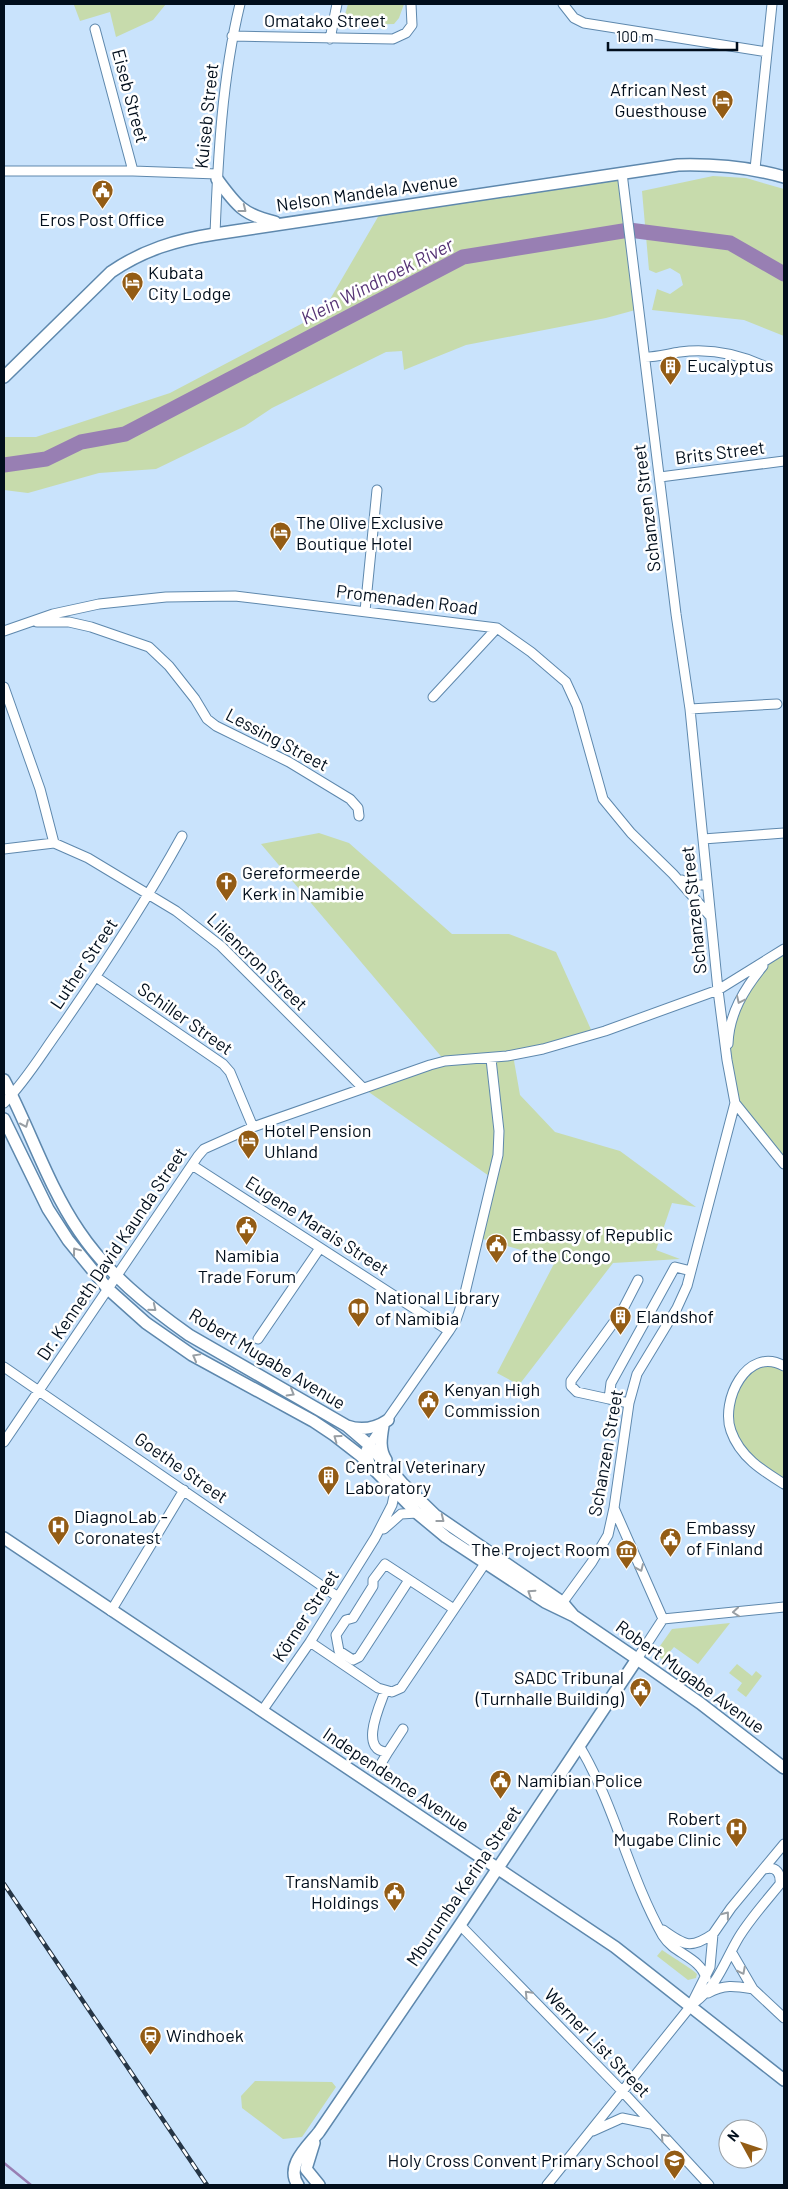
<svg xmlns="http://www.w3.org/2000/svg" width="788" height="2189" font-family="Barlow,sans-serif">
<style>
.green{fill:#c7dbac}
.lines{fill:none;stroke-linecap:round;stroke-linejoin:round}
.stream{stroke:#987fb3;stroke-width:2.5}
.river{stroke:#987fb3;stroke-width:15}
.minor-casing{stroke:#5e88ad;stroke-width:11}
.major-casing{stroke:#5e88ad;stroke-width:14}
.minor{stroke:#fff;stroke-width:9}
.major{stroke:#fff;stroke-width:11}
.rail-casing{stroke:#263646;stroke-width:4.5}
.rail{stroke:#fff;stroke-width:2.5;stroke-dasharray:8;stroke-linecap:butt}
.oneway{stroke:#999fa4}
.labels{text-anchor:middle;stroke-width:5;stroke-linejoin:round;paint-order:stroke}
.street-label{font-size:18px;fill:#010e1c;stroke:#fff}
.poi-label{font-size:18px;fill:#010e1c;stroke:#fff;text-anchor:start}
.water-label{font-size:19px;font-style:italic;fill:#563475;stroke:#fff}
</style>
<rect width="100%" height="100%" fill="#c9e3fc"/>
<path class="green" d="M67,4H166L153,20L116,37L110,12L80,21L74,5Z
M348,4H404L399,18L394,24L342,25Z
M622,173L639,309L606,318L466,345L404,370L402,351L386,352L272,408L245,426L156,469L99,473L28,493L4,490V437H36L170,393L322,313L382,210Z
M713,176L746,178L784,189V336L744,320L652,310L657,289L670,294L683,285L680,274L670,268L656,273L649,270L642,191Z
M319,833L349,843L452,934H509L556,952L593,1034L513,1055L520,1095L555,1132L620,1151L696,1207L672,1203L656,1250L680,1259L613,1263L519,1385L497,1373L556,1260L479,1238L492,1178L363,1088L445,1061L261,844Z
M784,949V1164L735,1103L727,1060L737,1004L767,960Z
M753,1364L784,1366V1484L752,1463L730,1429L732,1398Z
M730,1623L698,1664L674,1647L663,1660L655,1653L672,1629Z
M737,1664L752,1676L756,1671L762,1676L746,1697L737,1690L742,1683L729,1673Z
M662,1950C669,1955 694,1970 697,1974L696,1978L688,1980L657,1956Z
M255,2081L332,2082L336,2087L302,2137L283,2139L242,2108L241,2096Z"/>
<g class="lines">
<path class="stream" d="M4,2163L31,2185"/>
<path class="river" d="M4,465L46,459L81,442L125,434L463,257L629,230L730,243L784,274"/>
<defs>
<path id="minor" d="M563,4L574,18L584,23L767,52
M95,29L133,171
M232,36L393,39L406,33L412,25L411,4
M330,39L337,4
M755,169L772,4
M4,171H133L217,174
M215,234C218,157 222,78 240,4
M645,357C657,357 667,354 680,352C709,348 738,354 764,366
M660,477L784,461
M365,611L377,490
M37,622H69L91,627L149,647L169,666L195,699L207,719L216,726L289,762L350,799L358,808L359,816
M4,631L53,614L99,604L166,597L235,596L497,628L531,652L566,682L577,706L603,799L631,833L673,874L710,916
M4,687L40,789L54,843
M433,697L497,628
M690,709L777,704
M703,839L784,833
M4,849L54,843L88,858L176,911L221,946L363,1088
M682,880L690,885H706
M96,977L223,1064L230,1072L253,1127
M728,1044C729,1014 744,989 763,966
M4,1103C25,1082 41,1055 59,1030C103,967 145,903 182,836
M735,1103L784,1164
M192,1165L449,1331
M638,1280L622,1311L571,1381V1386L577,1392L609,1399L611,1383L675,1267L691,1271
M258,1339L320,1248
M784,1366C747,1345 720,1401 731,1431C740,1457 763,1471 784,1484
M4,1367L338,1597
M609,1399L629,1403
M4,1442L198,1156L204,1149L253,1127L430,1065L445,1061L507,1056L543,1049L605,1031L718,990L784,949
M370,1463L366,1450L449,1331L456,1320L464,1297L498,1155L499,1131L491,1059
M614,1508L663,1619
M384,1529L401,1514L417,1513
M409,1580L359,1657L353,1660L339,1651L336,1635L346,1620L353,1618L373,1586V1580L385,1564L454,1609
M560,1606L592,1562L608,1535L614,1508L629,1403L637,1374L677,1308L687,1286L735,1103L727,1060L718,990L690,709L676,614L622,173
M111,1611L184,1490
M663,1619L784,1607
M310,1642L378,1688L392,1692L401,1688L488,1559
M637,1659L663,1619
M385,1691C380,1705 358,1752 388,1752L403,1729
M262,1711L310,1642L375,1538L392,1505L394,1496L393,1487
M580,1747C615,1806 629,1876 663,1936C674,1954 700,1957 706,1978
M379,1767L388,1752
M765,1869C777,1866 781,1874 780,1884
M460,1925L623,2092L709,2185
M663,1930C685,1946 691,1949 713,1934
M732,1953L753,1989L784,2018
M708,1993C724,1984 735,1986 753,1989
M694,2003C719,1984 724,1962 739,1937C752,1916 769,1898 784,1879
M593,2131L622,2118L651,2124
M547,2185L690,2007L710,1967L713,1934L731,1908L784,1844"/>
<path id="major" d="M217,179C236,205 243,215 275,222
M4,377L111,272C143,250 176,240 215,234L678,165C715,164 749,167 784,177
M4,1080C30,1129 47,1184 79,1231C107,1273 148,1306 189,1335L347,1426L368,1444L403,1484L435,1515L562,1602L573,1615
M4,1119L48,1209L68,1240L108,1289L146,1323L192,1355L313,1421L334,1435L361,1456L417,1513L446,1537L545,1602L574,1616L637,1659L700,1703L784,1768
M347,1426C361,1431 376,1428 388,1420
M383,1426C381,1438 379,1449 386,1460
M4,1538L615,1947L784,2080
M314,2143L306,2169L319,2185
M298,2185C285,2166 307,2147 319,2132L460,1925L637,1659"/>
</defs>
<use href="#minor" class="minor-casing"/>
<use href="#major" class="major-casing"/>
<use href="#minor" class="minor"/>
<use href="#major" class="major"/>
<defs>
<path id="rail" d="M4,1884L207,2185"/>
</defs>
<use href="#rail" class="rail-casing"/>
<use href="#rail" class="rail"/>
</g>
<defs><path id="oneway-chevron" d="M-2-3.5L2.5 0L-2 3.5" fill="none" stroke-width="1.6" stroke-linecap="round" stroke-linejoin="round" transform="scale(1.25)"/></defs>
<g class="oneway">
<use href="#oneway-chevron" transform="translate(243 209) rotate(38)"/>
<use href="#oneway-chevron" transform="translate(740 1000) rotate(115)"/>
<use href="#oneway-chevron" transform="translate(25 1124) rotate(66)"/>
<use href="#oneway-chevron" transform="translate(76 1251) rotate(-127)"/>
<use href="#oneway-chevron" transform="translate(153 1308) rotate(39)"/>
<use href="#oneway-chevron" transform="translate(196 1357) rotate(-151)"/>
<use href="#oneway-chevron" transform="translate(291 1393) rotate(30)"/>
<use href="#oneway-chevron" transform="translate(337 1438) rotate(-144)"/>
<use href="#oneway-chevron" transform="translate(441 1519) rotate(38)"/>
<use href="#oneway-chevron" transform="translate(640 1568) rotate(66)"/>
<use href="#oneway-chevron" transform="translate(531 1593) rotate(-147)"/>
<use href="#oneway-chevron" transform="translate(736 1612) rotate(175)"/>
<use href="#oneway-chevron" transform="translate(726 1915) rotate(-52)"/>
<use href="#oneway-chevron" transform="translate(742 1971) rotate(63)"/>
<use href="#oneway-chevron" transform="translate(528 1994) rotate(-134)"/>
<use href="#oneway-chevron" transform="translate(664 2137) rotate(-132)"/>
</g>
<defs>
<symbol id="hotel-pin" viewBox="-11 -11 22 30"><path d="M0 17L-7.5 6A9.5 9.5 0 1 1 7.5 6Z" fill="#935c15" stroke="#fff"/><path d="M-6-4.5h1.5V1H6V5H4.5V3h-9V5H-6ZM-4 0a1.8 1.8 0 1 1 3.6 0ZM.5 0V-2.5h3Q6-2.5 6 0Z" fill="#fff"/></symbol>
<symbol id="civic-pin" viewBox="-11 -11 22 30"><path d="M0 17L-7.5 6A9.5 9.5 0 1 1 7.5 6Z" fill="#935c15" stroke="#fff"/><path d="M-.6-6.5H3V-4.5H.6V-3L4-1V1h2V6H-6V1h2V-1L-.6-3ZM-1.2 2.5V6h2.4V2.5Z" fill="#fff"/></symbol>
<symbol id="building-pin" viewBox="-11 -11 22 30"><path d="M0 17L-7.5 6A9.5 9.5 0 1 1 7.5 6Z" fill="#935c15" stroke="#fff"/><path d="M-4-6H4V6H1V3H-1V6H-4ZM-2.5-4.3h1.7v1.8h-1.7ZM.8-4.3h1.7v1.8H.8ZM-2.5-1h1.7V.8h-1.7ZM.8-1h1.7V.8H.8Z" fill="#fff"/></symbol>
<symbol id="church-pin" viewBox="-11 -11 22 30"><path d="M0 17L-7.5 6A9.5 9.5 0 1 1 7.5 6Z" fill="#935c15" stroke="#fff"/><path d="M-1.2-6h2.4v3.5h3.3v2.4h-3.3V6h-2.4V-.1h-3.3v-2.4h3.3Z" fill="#fff"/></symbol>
<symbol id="library-pin" viewBox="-11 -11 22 30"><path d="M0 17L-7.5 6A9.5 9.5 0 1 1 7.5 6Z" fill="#935c15" stroke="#fff"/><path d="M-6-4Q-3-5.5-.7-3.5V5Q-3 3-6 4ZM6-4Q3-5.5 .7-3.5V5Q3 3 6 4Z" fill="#fff"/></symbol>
<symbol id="hospital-pin" viewBox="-11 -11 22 30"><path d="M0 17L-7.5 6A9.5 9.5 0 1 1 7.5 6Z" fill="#935c15" stroke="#fff"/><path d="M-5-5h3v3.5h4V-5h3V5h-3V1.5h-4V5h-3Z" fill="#fff"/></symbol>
<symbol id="museum-pin" viewBox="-11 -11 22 30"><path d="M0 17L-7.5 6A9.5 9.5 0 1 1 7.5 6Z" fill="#935c15" stroke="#fff"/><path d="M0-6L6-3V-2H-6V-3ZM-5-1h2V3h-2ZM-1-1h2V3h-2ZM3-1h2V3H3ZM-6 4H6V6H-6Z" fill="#fff"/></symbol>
<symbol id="station-pin" viewBox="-11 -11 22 30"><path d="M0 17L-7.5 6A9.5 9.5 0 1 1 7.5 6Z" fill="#935c15" stroke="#fff"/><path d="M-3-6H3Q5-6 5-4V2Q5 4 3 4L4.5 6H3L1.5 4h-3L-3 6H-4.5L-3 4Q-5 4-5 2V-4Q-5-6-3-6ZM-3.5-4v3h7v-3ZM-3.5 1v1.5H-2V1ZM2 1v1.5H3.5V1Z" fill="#fff"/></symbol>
<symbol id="school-pin" viewBox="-11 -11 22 30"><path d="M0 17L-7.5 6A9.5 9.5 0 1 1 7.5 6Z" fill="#935c15" stroke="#fff"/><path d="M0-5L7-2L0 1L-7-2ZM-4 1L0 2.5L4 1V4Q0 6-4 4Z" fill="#fff"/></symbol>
</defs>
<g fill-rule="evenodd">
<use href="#hotel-pin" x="710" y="88" width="25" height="34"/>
<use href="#civic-pin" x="90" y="178" width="25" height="34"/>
<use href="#hotel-pin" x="120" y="270" width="25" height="34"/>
<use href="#building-pin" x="658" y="354" width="25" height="34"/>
<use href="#hotel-pin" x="268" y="520" width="25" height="34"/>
<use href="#church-pin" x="214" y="870" width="25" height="34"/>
<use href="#hotel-pin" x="236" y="1128" width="25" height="34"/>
<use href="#civic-pin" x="234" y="1214" width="25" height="34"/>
<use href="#civic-pin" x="484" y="1232" width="25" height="34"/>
<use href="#library-pin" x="346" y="1296" width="25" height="34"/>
<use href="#building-pin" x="608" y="1304" width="25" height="34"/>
<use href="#civic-pin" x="416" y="1388" width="25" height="34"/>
<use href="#building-pin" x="316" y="1464" width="25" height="34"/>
<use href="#hospital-pin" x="46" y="1514" width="25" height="34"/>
<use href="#civic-pin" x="658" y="1526" width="25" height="34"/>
<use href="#museum-pin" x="614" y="1538" width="25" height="34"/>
<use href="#civic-pin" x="628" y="1676" width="25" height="34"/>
<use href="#civic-pin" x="488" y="1768" width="25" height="34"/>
<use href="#hospital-pin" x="724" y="1816" width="25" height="34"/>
<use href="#civic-pin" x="382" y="1880" width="25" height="34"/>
<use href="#station-pin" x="138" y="2024" width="25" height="34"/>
<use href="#school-pin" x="662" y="2148" width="25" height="34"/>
</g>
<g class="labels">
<g class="street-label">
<text x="325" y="27">Omatako Street</text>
<text transform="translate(130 96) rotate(75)" y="6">Eiseb Street</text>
<text transform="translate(207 116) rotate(-84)" y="6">Kuiseb Street</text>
<text transform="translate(367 193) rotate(-8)" y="6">Nelson Mandela Avenue</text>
<text transform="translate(720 453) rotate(-7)" y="6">Brits Street</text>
<text transform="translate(647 508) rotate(-97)" y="6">Schanzen Street</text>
<text transform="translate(407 600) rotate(7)" y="6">Promenaden Road</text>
<text transform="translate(277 740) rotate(28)" y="6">Lessing Street</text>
<text transform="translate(694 910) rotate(-96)" y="6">Schanzen Street</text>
<text transform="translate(257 962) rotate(44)" y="6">Liliencron Street</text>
<text transform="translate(84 964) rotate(-56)" y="6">Luther Street</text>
<text transform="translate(185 1019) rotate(35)" y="6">Schiller Street</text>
<text transform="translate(317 1226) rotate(33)" y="6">Eugene Marais Street</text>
<text transform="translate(112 1254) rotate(-56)" y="6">Dr. Kenneth David Kaunda Street</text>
<text transform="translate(267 1359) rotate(31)" y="6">Robert Mugabe Avenue</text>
<text transform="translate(606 1453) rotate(-80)" y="6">Schanzen Street</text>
<text transform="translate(181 1468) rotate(35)" y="6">Goethe Street</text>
<text transform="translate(306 1616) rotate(-57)" y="6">Körner Street</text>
<text transform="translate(690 1677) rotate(36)" y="6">Robert Mugabe Avenue</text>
<text transform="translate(396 1780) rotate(34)" y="6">Independence Avenue</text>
<text transform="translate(464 1886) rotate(-56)" y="6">Mburumba Kerina Street</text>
<text transform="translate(597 2043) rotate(46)" y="6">Werner List Street</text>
</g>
<g class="poi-label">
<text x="707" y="96" text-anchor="end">African Nest<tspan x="707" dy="21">Guesthouse</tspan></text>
<text x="102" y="226" text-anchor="middle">Eros Post Office</text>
<text x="148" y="279">Kubata<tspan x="148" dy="21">City Lodge</tspan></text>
<text x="687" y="372">Eucalyptus</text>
<text x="296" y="529">The Olive Exclusive<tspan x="296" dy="21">Boutique Hotel</tspan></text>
<text x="242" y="879">Gereformeerde<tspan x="242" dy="21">Kerk in Namibie</tspan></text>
<text x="264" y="1137">Hotel Pension<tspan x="264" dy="21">Uhland</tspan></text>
<text x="512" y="1241">Embassy of Republic<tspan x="512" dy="21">of the Congo</tspan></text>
<text x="247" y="1262" text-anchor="middle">Namibia<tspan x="247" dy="21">Trade Forum</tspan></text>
<text x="375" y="1304">National Library<tspan x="375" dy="21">of Namibia</tspan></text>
<text x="636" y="1323">Elandshof</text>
<text x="444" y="1396">Kenyan High<tspan x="444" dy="21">Commission</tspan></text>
<text x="345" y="1473">Central Veterinary<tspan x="345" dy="21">Laboratory</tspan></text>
<text x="74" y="1523">DiagnoLab -<tspan x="74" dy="21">Coronatest</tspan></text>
<text x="686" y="1534">Embassy<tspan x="686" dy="21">of Finland</tspan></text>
<text x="610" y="1556" text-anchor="end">The Project Room</text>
<text x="624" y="1684" text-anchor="end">SADC Tribunal<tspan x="624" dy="21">(Turnhalle Building)</tspan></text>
<text x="517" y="1787">Namibian Police</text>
<text x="721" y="1825" text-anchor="end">Robert<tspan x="721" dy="21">Mugabe Clinic</tspan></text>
<text x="379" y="1888" text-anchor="end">TransNamib<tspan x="379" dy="21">Holdings</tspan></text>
<text x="166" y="2042">Windhoek</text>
<text x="659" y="2167" text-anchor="end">Holy Cross Convent Primary School</text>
</g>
<g class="water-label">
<text transform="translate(377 281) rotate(-27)" y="7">Klein Windhoek River</text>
</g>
</g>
<rect width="788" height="2189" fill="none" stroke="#010e1c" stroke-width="10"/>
<g transform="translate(743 2144) rotate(310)"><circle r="24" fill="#ffffff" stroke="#999fa4"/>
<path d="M0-4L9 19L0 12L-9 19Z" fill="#935c15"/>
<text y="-8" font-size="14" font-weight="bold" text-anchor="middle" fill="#010e1c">N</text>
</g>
<path d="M608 42v8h129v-8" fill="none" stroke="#010e1c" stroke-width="2.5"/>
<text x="616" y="42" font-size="15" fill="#010e1c" stroke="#ffffff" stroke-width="4" paint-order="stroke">100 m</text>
</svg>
